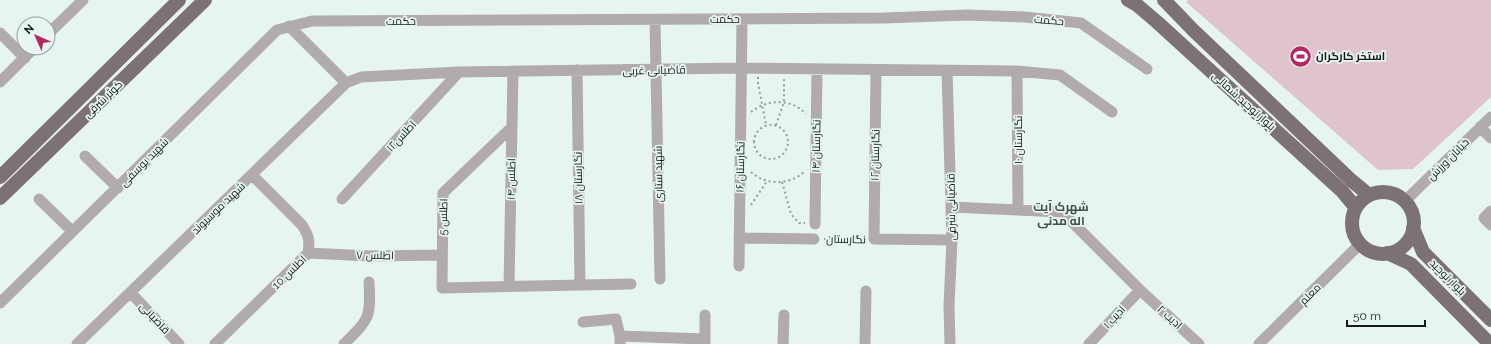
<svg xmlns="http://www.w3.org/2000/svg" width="1491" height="344" font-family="Raleway,Cairo,sans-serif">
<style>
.green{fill:#dfc4cb}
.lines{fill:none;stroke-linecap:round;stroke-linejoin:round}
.path{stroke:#949f9c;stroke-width:2;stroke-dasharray:2 3;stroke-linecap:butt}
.minor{stroke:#b1abad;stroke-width:11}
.major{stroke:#7c7274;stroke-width:14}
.labels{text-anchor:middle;stroke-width:3.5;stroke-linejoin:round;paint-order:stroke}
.street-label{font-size:11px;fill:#151a19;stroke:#e7f5f2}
.poi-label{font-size:11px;font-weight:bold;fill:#151a19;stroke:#e7f5f2;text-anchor:start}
.neighbourhood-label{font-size:12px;font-weight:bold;fill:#424e4c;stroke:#e7f5f2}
</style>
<rect width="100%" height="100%" fill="#e7f5f2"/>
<path class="green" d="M1188,0H1491V97L1413,169L1378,170L1186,2Z"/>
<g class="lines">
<path class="path" d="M758,77V83L766,125
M751,112C767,99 791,98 806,114
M754 142a17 17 0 1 1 34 0a17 17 0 1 1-34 0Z
M776,125L784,102V78
M751,172C766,186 791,185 805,171
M782,182L791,214L799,223H805
M751,205L767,181
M824,239H863"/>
<path class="minor" d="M655,20L660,279
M289,26L346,83
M0,33L25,58
M48,34L83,0
M577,70L580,285
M876,70L874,239L952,240
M947,71L952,240L949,306L950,344
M1017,71L1018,210
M0,82L34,48
M512,127L443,193L442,288L631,284
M1480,127L1491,138
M85,156L118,188
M39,199L72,231
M342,199L459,72
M1405,201L1491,117
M951,207L1062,212L1140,290L1199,344
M1491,211L1484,218L1491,225
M815,224L817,69
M739,238L814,239
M308,253L370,256L442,255
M739,266L742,19
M509,286L513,71
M131,293L179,344
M0,303L277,30L312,21L884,18L967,15L1025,17L1081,23L1147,69
M705,315V344
M583,322L616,319L620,336V344
M620,336L705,339
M77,344L346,83L361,77L459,72L742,68L1017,71L1060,75L1112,112
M215,344L308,253C310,241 309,236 302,225L252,175
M344,344C369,319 371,319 369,282
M783,344L784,315
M865,344L866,291
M1089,344L1140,290
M1259,344L1360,244"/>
<path class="major" d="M1128,0L1137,5L1157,22L1342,191L1356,208
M1164,0L1193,30L1352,181L1369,195
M0,177L179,0
M1352 223a31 31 0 1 1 62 0a31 31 0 1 1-62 0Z
M0,198L205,0
M1413,228L1423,252L1491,320
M1387,253L1411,264L1490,344"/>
</g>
<defs>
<symbol id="stadium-disc" viewBox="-11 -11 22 22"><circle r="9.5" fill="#b42965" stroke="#e7f5f2"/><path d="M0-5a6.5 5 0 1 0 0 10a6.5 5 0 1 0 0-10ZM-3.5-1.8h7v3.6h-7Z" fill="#fff"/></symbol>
</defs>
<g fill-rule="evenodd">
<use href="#stadium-disc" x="1288" y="44" width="25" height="25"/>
</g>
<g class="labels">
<g class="street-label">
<text x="725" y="23">حکمت</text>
<text transform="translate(1049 20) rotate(5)" y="4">حکمت</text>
<text x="401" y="25">حکمت</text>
<text transform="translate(654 70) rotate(-1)" y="4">قاضیانی غربی</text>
<text transform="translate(103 99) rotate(-44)" y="4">کوثر شرقی</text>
<text transform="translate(1244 101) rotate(42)" y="4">بلوار توحید شمالی</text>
<text transform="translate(401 136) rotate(-47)" y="4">اطلس۱۲</text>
<text transform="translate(1018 140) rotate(-90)" y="4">نگارستان ۱۰</text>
<text transform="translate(816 146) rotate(-89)" y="4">نگارستان ۱۴</text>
<text transform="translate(875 155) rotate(-89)" y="4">نگارستان ۱۲</text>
<text transform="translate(1448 159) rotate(-45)" y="4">خیابان ورزش</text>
<text transform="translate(144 162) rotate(-45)" y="4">شهید یوسفی</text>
<text transform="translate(740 167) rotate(-89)" y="4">نگارستان ۱۶</text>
<text transform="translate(658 174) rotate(-91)" y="4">شهید ستاری</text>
<text transform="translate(578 178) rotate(-91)" y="4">نگارستان ۱۸</text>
<text transform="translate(511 179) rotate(-89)" y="4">اطلس ۱۴</text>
<text transform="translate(951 207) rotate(-91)" y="4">قاضیانی شرقی</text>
<text transform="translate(218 208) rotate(-44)" y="4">شهید موسیوند</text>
<text transform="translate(443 217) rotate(-89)" y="4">اطلس 5</text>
<text transform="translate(846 239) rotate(1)" y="4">نگارستان</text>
<text transform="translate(375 255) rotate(1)" y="4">اطلس ۷</text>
<text transform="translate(289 272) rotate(-44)" y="4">اطلس 10</text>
<text transform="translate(1448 277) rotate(45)" y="4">بلوار توحید</text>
<text transform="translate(1310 294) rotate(-45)" y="4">معلم</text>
<text transform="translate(1114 317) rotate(-47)" y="4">ادیب ۱</text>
<text transform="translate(1170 317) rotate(42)" y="4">ادیب ۲</text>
<text transform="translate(155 318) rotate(47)" y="4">قاضیانی</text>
</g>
<g class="poi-label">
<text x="1316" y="60">استخر کارگران</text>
</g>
<g class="neighbourhood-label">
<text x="1061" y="211">شهرک آیت<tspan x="1061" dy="14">اله مدنی</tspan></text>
</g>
</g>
<g transform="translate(36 36) rotate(315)"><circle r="19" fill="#e7f5f2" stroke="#939d9b"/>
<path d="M0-3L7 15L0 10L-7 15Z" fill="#b42965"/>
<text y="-6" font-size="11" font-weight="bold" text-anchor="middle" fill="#151a19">N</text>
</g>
<path d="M1347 320v6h78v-6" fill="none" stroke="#151a19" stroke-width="2"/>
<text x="1353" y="320" font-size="12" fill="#151a19" stroke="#e7f5f2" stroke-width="3" paint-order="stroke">50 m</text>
</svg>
